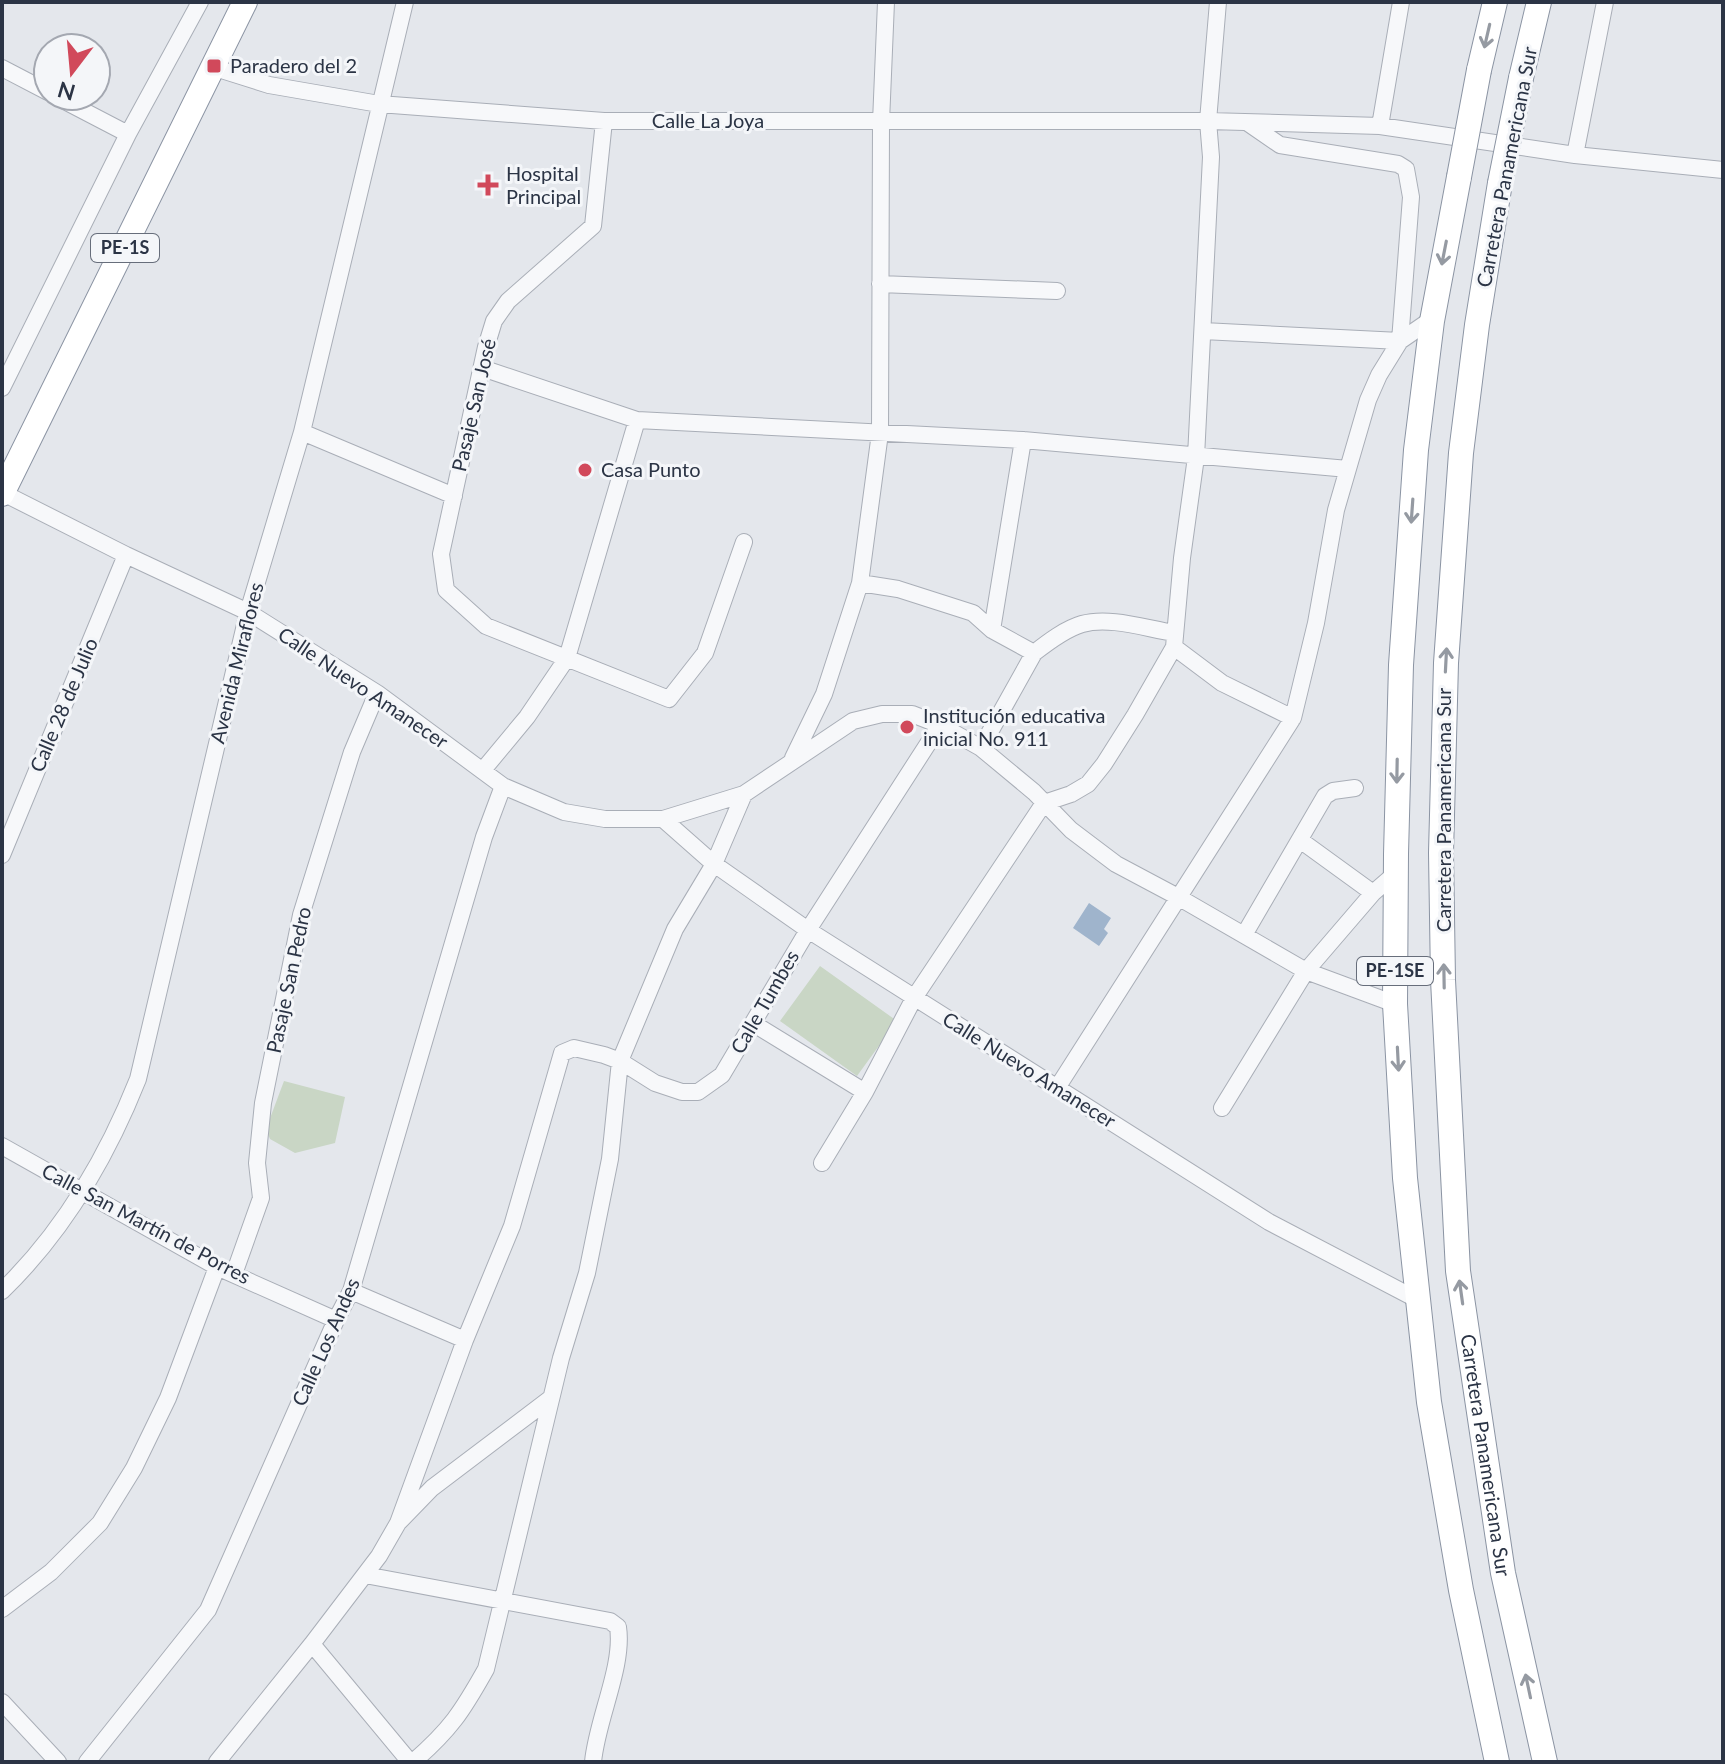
<svg xmlns="http://www.w3.org/2000/svg" width="1725" height="1764" font-family="Lato,sans-serif">
<style>
.green{fill:#c9d6c5}
.water{fill:#9fb4cc}
.lines{fill:none;stroke-linecap:round;stroke-linejoin:round}
.minor-casing{stroke:#a9aeb7;stroke-width:18}
.highway-casing{stroke:#8b94a3;stroke-width:26}
.minor{stroke:#f7f8fa;stroke-width:16}
.highway{stroke:#fff;stroke-width:24}
.highway-bridge-casing{stroke:#8b94a3;stroke-width:26;stroke-linecap:butt}
.highway-bridge{stroke:#fff;stroke-width:24}
.oneway{stroke:#959aa2}
.poi-dot{fill:#d1495b;stroke:#f4f6f9;stroke-width:3}
.labels{text-anchor:middle;stroke-width:6;stroke-linejoin:round;paint-order:stroke}
.shield{fill:#f4f6f9;stroke:#676e7b;stroke-width:2}
.shield-label{font-size:18px;font-weight:bold;fill:#2b3445}
.poi-label{font-size:20px;fill:#2b3445;stroke:#f4f6f9;text-anchor:start}
.street-label{font-size:20px;fill:#2b3445;stroke:#f4f6f9}
</style>
<rect width="100%" height="100%" fill="#e4e7ec"/>
<path class="green" d="M820,966L897,1021L857,1076L780,1021Z
M284,1081L345,1097L335,1143L295,1153L270,1139L266,1129Z"/>
<path class="water" d="M1089,903L1111,918L1104,929L1108,933L1099,946L1073,928Z"/>
<g class="lines">
<defs>
<path id="minor" d="M212,67L269,85L379,104L604,121H1208L1380,126L1575,155L1723,170
M2,68L48,92
M55,96L128,134
M604,121L593,226L508,301L494,321L486,347L441,554L446,590L486,626L669,699L705,653L744,542
M1380,126L1401,2
M1575,155L1605,2
M880,284L1057,291
M1203,331L1400,341L1411,197L1406,169L1398,164L1280,145L1248,123
M482,368L637,420L1023,440L1348,469
M2,388L128,134L200,2
M302,432L454,496
M3,493L126,555L248,612L377,693L503,786L564,812L605,819H663L744,794L853,721L882,714H912L940,725L981,748L1034,792L1071,830L1116,864L1178,897L1306,971L1395,1004
M860,583L898,589L973,613L992,630L1034,653C1048,642 1065,629 1082,624C1110,616 1147,629 1175,633
M992,630L1023,440
M1293,718L1316,623L1336,510L1368,400L1379,375L1400,341L1432,319
M981,748L1034,653
M793,758L824,694L860,583L880,433L881,122L886,2
M483,770L527,717L567,658L637,420
M744,794L714,864L808,930L1269,1222L1418,1300
M1300,840L1373,893
M2,855L126,555
M1244,935L1325,796L1333,791L1355,788
M754,1024L865,1092L914,998L1044,803L1071,794L1088,784L1104,764L1135,715L1174,647L1182,558L1196,457L1211,157L1208,121L1218,2
M1057,1088L1293,718L1222,683L1174,647
M1222,1108L1306,971L1373,893L1396,873
M2,1146L217,1267L336,1320
M822,1163L865,1092
M234,1274L261,1198L257,1163L263,1103L301,915L352,752L377,693
M2,1291C63,1232 107,1157 138,1079L248,612L302,432L405,2
M351,1291L465,1340
M398,1523L465,1340L512,1226L562,1053L574,1048L604,1055L620,1061L655,1083L682,1092H698L722,1075L808,930L940,725
M365,1575L610,1621L618,1627C624,1666 597,1719 593,1762
M2,1609L51,1572L100,1523L134,1468L168,1398L217,1267
M312,1644L379,1556L398,1523L432,1488L551,1398
M2,1702L58,1762
M87,1762L208,1610L336,1320L351,1291L484,837L503,786
M217,1762L312,1644L410,1762
M413,1762C450,1730 462,1712 486,1669L561,1358L587,1273L610,1159L620,1061L675,929L714,864L663,819"/>
<g id="highway">
<path d="M1479,70L1495,2"/>
<path d="M1521,78L1539,2"/>
<path d="M1459,177L1432,321L1416,450L1401,665L1396,854L1395,1004L1405,1178L1429,1402L1461,1590L1497,1762"/>
<path id="s1" d="M1500,183L1477,325L1461,453L1446,663L1441,853L1443,980L1458,1271L1503,1573L1545,1762"/>
<path d="M2,494L245,2"/>
</g>
</defs>
<use href="#minor" class="minor-casing"/>
<use href="#highway" class="highway-casing"/>
<use href="#minor" class="minor"/>
<use href="#highway" class="highway"/>
<defs>
<path id="highway-bridge" d="M1459,177L1479,70
M1500,183L1521,78"/>
</defs>
<use href="#highway-bridge" class="highway-bridge-casing"/>
<use href="#highway-bridge" class="highway-bridge"/>
</g>
<defs><path id="oneway-shaft" d="M-6 0H5M1.5-3L5.5 0L1.5 3" fill="none" stroke-width="1.6" stroke-linecap="round" stroke-linejoin="round" transform="scale(2)"/></defs>
<g class="oneway">
<use href="#oneway-shaft" transform="translate(1487 36) rotate(103)"/>
<use href="#oneway-shaft" transform="translate(1444 253) rotate(101)"/>
<use href="#oneway-shaft" transform="translate(1412 511) rotate(94)"/>
<use href="#oneway-shaft" transform="translate(1446 660) rotate(-87)"/>
<use href="#oneway-shaft" transform="translate(1397 771) rotate(91)"/>
<use href="#oneway-shaft" transform="translate(1444 976) rotate(-91)"/>
<use href="#oneway-shaft" transform="translate(1398 1059) rotate(87)"/>
<use href="#oneway-shaft" transform="translate(1461 1292) rotate(-98)"/>
<use href="#oneway-shaft" transform="translate(1528 1686) rotate(-102)"/>
</g>
<g class="poi-dot">
<rect x="206" y="58" width="16" height="16" rx="4"/>
<path d="M484 173h8v8h8v8h-8v8h-8v-8h-8v-8h8z"/>
<circle cx="585" cy="470" r="8"/>
<circle cx="907" cy="727" r="8"/>
</g>
<g class="labels">
<g class="shield">
<rect x="91" y="234" width="68" height="28" rx="6"/>
<rect x="1357" y="957" width="76" height="28" rx="6"/>
</g>
<g class="shield-label">
<text x="125" y="254">PE-1S</text>
<text x="1395" y="977">PE-1SE</text>
</g>
<g class="poi-label">
<text x="230" y="73">Paradero del 2</text>
<text x="506" y="181">Hospital<tspan x="506" dy="23">Principal</tspan></text>
<text x="601" y="477">Casa Punto</text>
<text x="923" y="723">Institución educativa<tspan x="923" dy="23">inicial No. 911</tspan></text>
</g>
<g class="street-label">
<text x="708" y="128">Calle La Joya</text>
<text transform="translate(1507 167) rotate(-79)" y="7">Carretera Panamericana Sur</text>
<text transform="translate(474 405) rotate(-77)" y="7">Pasaje San José</text>
<text transform="translate(237 663) rotate(-76)" y="7">Avenida Miraflores</text>
<text transform="translate(363 688) rotate(34)" y="7">Calle Nuevo Amanecer</text>
<text transform="translate(64 705) rotate(-67)" y="7">Calle 28 de Julio</text>
<text transform="translate(1444 810) rotate(-90)" y="7">Carretera Panamericana Sur</text>
<text transform="translate(289 980) rotate(-78)" y="7">Pasaje San Pedro</text>
<text transform="translate(765 1002) rotate(-60)" y="7">Calle Tumbes</text>
<text transform="translate(1029 1070) rotate(32)" y="7">Calle Nuevo Amanecer</text>
<text transform="translate(146 1224) rotate(28)" y="7">Calle San Martín de Porres</text>
<text transform="translate(326 1342) rotate(-66)" y="7">Calle Los Andes</text>
<text dy="7" stroke="none"><textPath href="#s1" startOffset="1278">Carretera Panamericana Sur</textPath></text>
</g>
</g>
<rect width="1725" height="1764" fill="none" stroke="#2b3445" stroke-width="8"/>
<g transform="translate(72 72) rotate(196)"><circle r="38" fill="#f4f6f9" stroke="#a4a8b1" stroke-width="2"/>
<path d="M0-6L14 30L0 20L-14 30Z" fill="#d1495b"/>
<text y="-12" font-size="22" font-weight="bold" text-anchor="middle" fill="#2b3445">N</text>
</g>
</svg>
